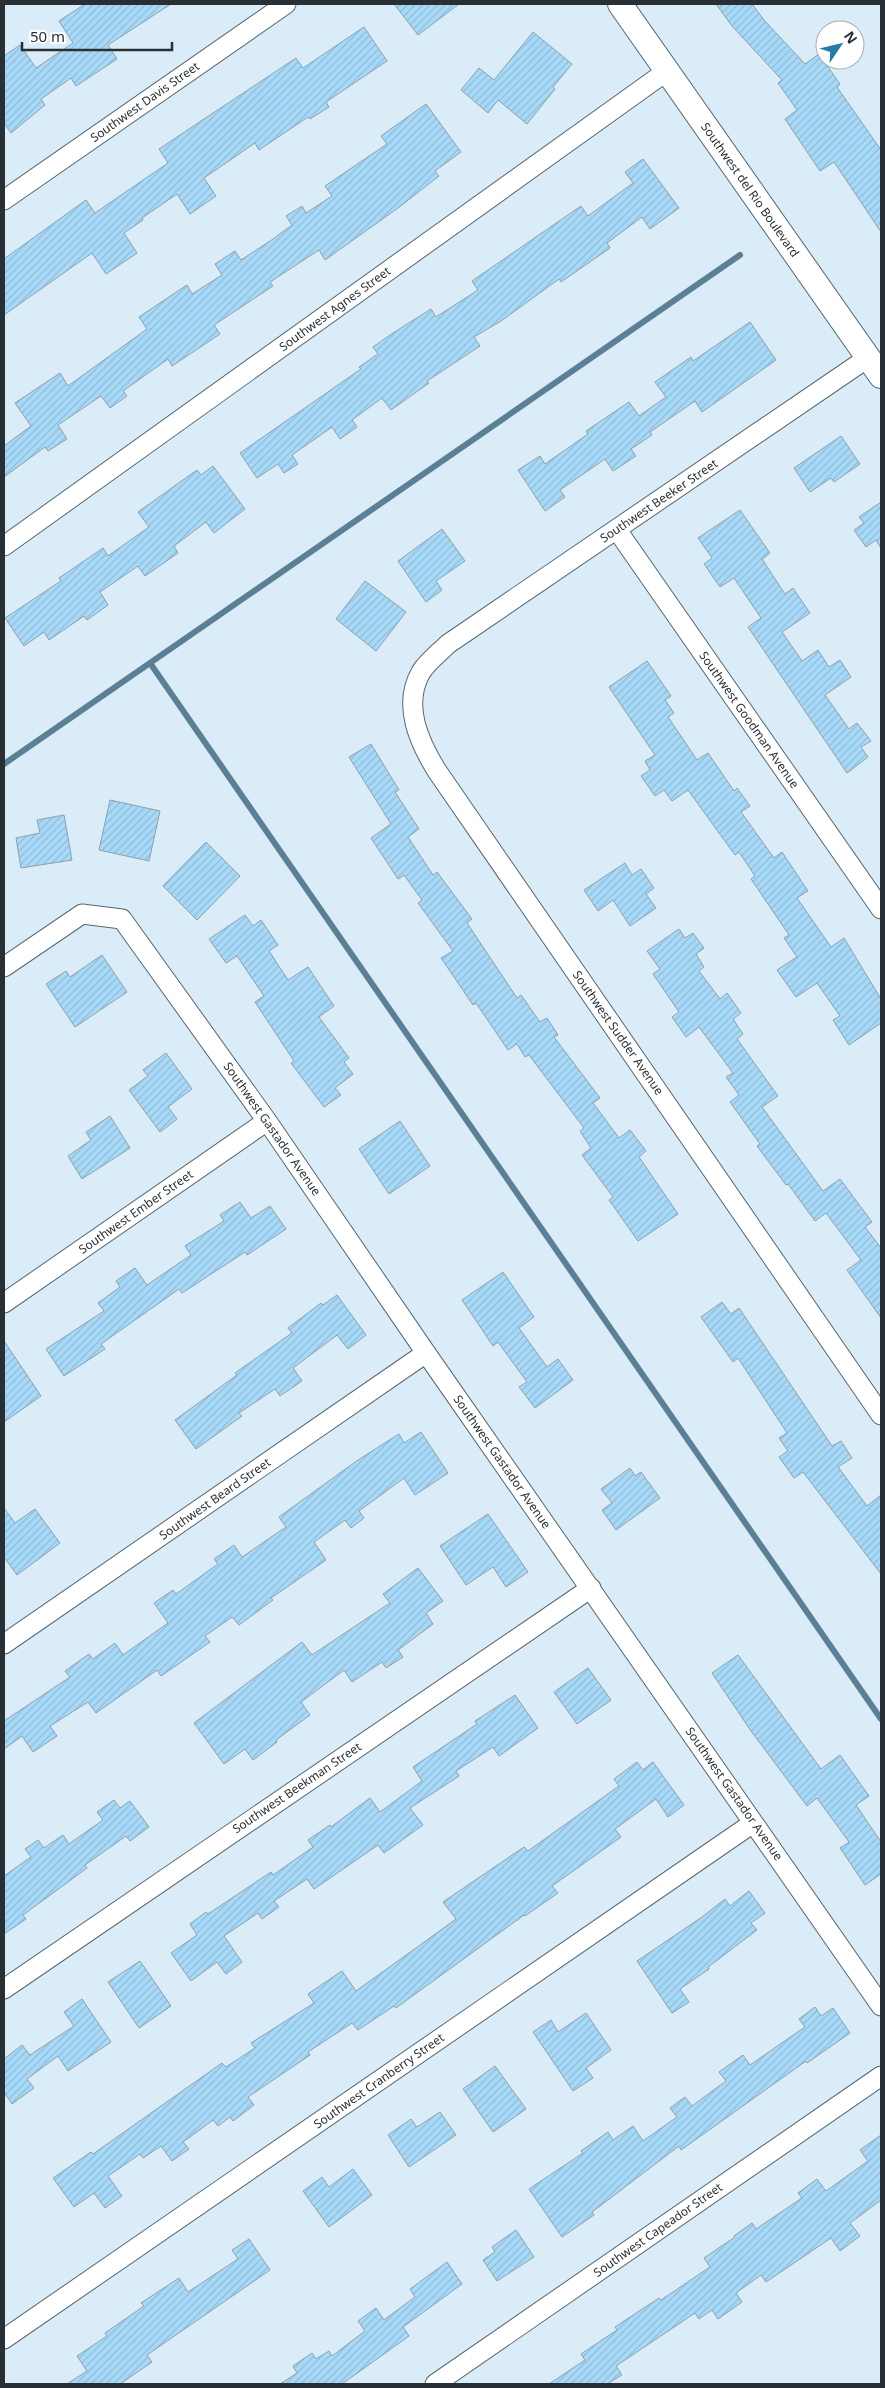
<svg xmlns="http://www.w3.org/2000/svg" width="885" height="2388" font-family="'Noto Sans',sans-serif">
<style>
.lines{fill:none;stroke-linecap:round;stroke-linejoin:round}
.stream{stroke:#5b8096;stroke-width:6}
.building{fill:url(#building-hatch);stroke:#8ea0ab}
.minor-casing{stroke:#576772;stroke-width:21}
.tertiary-casing{stroke:#576772;stroke-width:26}
.minor{stroke:#fff;stroke-width:19}
.tertiary{stroke:#fff;stroke-width:24}
.labels{text-anchor:middle;stroke-width:4;stroke-linejoin:round;paint-order:stroke}
.street-label{font-size:12px;fill:#293035;stroke:#fff}
</style>
<defs>
<pattern id="building-hatch" width="6" height="6" patternUnits="userSpaceOnUse" patternTransform="scale(1.25)"><rect width="6" height="6" fill="#a7daf9"/><path d="M-1 1l2-2M0 6l6-6M5 7l2-2" fill="none" stroke="#90bbd6"/></pattern>
</defs>
<rect width="100%" height="100%" fill="#d9ecf8"/>
<g class="lines">
<path class="stream" d="M150,663L881,1719
M4,764L740,255"/>
</g>
<path class="building" d="M85,4H171L108,45L117,59L76,86L71,78L41,99L45,105L11,133L4,123V56L20,45L36,68L73,43L59,21Z
M394,4H459L418,35Z
M716,4H752L764,20L805,64L819,54L840,84L837,87L881,150V232L834,162L820,171L785,119L797,110L778,83L782,80L732,26Z
M364,27L387,61L326,102L329,107L310,119L308,117L259,150L255,143L204,178L216,196L190,214L177,194L142,218L143,220L124,233L137,253L106,274L92,253L4,315V259L86,200L95,213L168,163L159,149L296,58L303,68Z
M533,32L572,64L553,87L555,89L527,124L498,100L488,113L461,90L479,68L494,80Z
M426,104L461,152L435,171L439,176L398,208L325,260L319,250L270,282L273,286L214,325L220,334L172,366L168,359L123,391L127,396L110,408L101,396L58,425L67,439L48,451L45,447L4,477V446L31,426L15,403L60,373L68,386L147,329L139,317L187,285L192,294L222,275L215,264L235,251L241,260L273,239L292,225L286,216L302,206L306,213L332,196L325,186L387,144L381,136Z
M643,159L679,208L650,229L642,217L607,243L610,248L561,282L559,279L501,321L474,337L480,346L427,381L429,383L391,410L382,398L352,420L357,427L340,439L332,427L292,455L298,464L284,473L278,464L257,478L240,453L361,369L359,367L378,354L373,347L393,333L431,309L436,317L478,290L472,281L581,206L588,216L633,183L625,172Z
M750,322L776,360L702,412L695,401L650,432L652,435L631,449L636,456L613,471L605,459L560,490L565,497L545,511L518,470L540,456L545,464L588,434L586,431L629,402L639,416L666,397L655,382L691,357L693,361Z
M841,436L860,464L834,482L831,478L810,492L794,468Z
M213,466L245,509L214,533L206,522L174,546L178,553L145,576L138,566L100,592L108,605L87,620L84,616L49,640L44,632L24,646L5,618L61,581L59,578L103,548L108,556L149,527L138,512L197,470L201,475Z
M881,502V548L876,540L866,547L854,530L864,523L859,517Z
M740,510L770,553L762,559L785,594L793,588L810,613L782,632L802,661L818,650L829,667L840,660L851,677L825,695L849,729L857,723L871,741L861,747L868,757L847,773L748,627L761,618L734,578L720,587L704,564L712,558L698,538Z
M442,529L465,561L436,581L442,590L426,602L398,561Z
M365,581L406,612L376,651L336,619Z
M647,661L671,696L665,700L674,713L668,717L697,760L708,753L734,791L737,788L750,806L741,812L774,858L782,852L808,891L797,898L831,947L844,938L881,999V1023L849,1045L833,1020L840,1016L817,983L796,997L777,970L797,957L784,938L789,935L751,879L755,876L739,852L735,855L688,790L672,801L664,790L655,796L641,776L650,770L645,761L655,755L609,687Z
M371,744L399,790L395,792L419,829L408,837L433,875L437,872L472,919L467,923L517,998L521,995L540,1022L547,1018L558,1035L554,1037L600,1098L593,1103L619,1138L630,1130L646,1151L639,1157L678,1214L638,1241L609,1200L613,1197L582,1155L591,1148L580,1131L584,1128L529,1055L525,1057L517,1044L508,1050L476,1003L473,1005L441,958L453,951L418,903L422,900L404,875L398,879L371,838L391,824L349,757Z
M110,800L160,811L149,861L99,850Z
M64,815L72,860L21,868L16,838L40,833L37,820Z
M206,842L240,876L197,920L163,886Z
M625,863L632,875L641,869L654,888L646,894L656,908L630,926L613,900L598,911L584,890Z
M245,915L253,926L261,920L278,945L269,951L288,980L308,967L334,1006L319,1017L349,1058L344,1062L353,1074L335,1088L341,1095L324,1107L291,1063L294,1061L255,1002L264,996L237,956L226,963L209,939Z
M679,929L685,938L693,933L704,948L696,954L704,967L699,971L720,999L727,993L741,1013L733,1019L743,1034L737,1039L778,1096L762,1107L823,1191L840,1179L872,1222L865,1227L881,1248V1318L847,1270L861,1260L826,1213L815,1221L788,1184L786,1185L757,1146L760,1144L730,1102L739,1095L726,1077L733,1073L699,1027L686,1037L672,1017L679,1012L653,974L660,969L647,951Z
M102,955L127,992L75,1027L46,984L66,971L70,977Z
M166,1053L192,1089L168,1107L177,1119L160,1132L129,1090L148,1076L143,1070Z
M110,1116L130,1148L82,1179L68,1156L91,1140L86,1132Z
M400,1121L430,1166L389,1194L359,1149Z
M240,1202L251,1218L270,1206L286,1229L247,1255L245,1252L182,1293L179,1289L101,1344L105,1349L64,1376L46,1349L104,1311L98,1303L120,1287L116,1281L135,1268L147,1285L191,1255L185,1246L224,1221L220,1215Z
M503,1272L534,1317L519,1328L547,1367L558,1359L573,1380L535,1408L519,1387L527,1382L498,1342L493,1346L462,1300Z
M337,1295L366,1335L348,1349L337,1335L293,1368L302,1381L280,1396L275,1389L239,1413L242,1416L196,1449L175,1420L237,1375L235,1373L292,1333L288,1328L321,1303L323,1305Z
M722,1302L731,1314L739,1308L832,1446L841,1441L852,1458L838,1467L867,1506L881,1495V1574L803,1472L794,1478L779,1457L788,1451L779,1438L787,1433L738,1358L733,1362L701,1317Z
M4,1341L41,1396L4,1422Z
M421,1432L448,1473L415,1495L404,1478L359,1511L364,1518L351,1528L345,1520L314,1542L326,1560L271,1598L273,1600L239,1625L232,1617L205,1636L210,1642L161,1676L157,1670L96,1713L88,1702L50,1726L57,1736L33,1752L22,1736L4,1749V1721L70,1677L65,1671L89,1654L93,1659L115,1643L123,1655L168,1623L154,1603L173,1590L176,1594L218,1564L214,1559L234,1545L242,1557L286,1527L279,1517L358,1460L399,1434L404,1443Z
M630,1468L635,1476L641,1472L660,1498L616,1530L602,1510L612,1503L601,1489Z
M4,1508L15,1523L35,1509L60,1543L17,1575L4,1557Z
M488,1514L528,1572L506,1587L493,1567L466,1585L440,1546Z
M418,1568L443,1601L426,1613L433,1624L398,1650L403,1657L386,1668L382,1662L352,1682L344,1670L301,1702L310,1715L276,1740L277,1742L253,1760L245,1749L224,1764L194,1723L302,1642L312,1655L390,1603L383,1594Z
M738,1655L821,1769L840,1755L869,1796L856,1805L881,1842V1874L865,1885L840,1848L849,1842L817,1798L807,1806L751,1731L712,1673Z
M588,1668L611,1700L577,1724L554,1692Z
M515,1695L538,1728L499,1756L493,1747L456,1771L459,1776L410,1808L423,1825L384,1853L378,1845L314,1889L307,1879L274,1901L279,1907L262,1919L258,1913L224,1936L242,1962L226,1974L217,1962L191,1981L171,1953L197,1935L190,1924L206,1912L208,1914L271,1872L273,1875L313,1847L308,1840L330,1825L331,1827L370,1798L380,1812L422,1781L413,1767L477,1724L475,1721Z
M637,1762L643,1770L653,1762L684,1805L668,1817L656,1799L615,1829L621,1837L552,1886L558,1893L525,1916L524,1915L396,2008L394,2006L358,2030L352,2023L308,2052L310,2055L248,2097L254,2105L233,2121L230,2117L218,2126L213,2120L183,2142L189,2149L172,2161L161,2146L143,2158L140,2154L108,2176L122,2196L105,2208L94,2193L74,2207L53,2178L91,2152L93,2154L222,2063L226,2067L255,2048L251,2043L314,2003L308,1994L342,1971L356,1991L416,1948L456,1919L443,1902L524,1847L528,1851L619,1786L614,1779Z
M114,1800L120,1808L130,1801L149,1827L130,1841L126,1836L85,1865L87,1868L23,1915L26,1919L4,1934V1876L31,1857L25,1849L38,1840L44,1848L63,1835L69,1844L103,1820L97,1812Z
M749,1891L765,1913L751,1923L757,1930L708,1967L709,1969L680,1989L689,2002L672,2013L637,1961L702,1917L725,1899L730,1906Z
M140,1961L171,2006L139,2028L108,1982Z
M82,1999L111,2042L68,2071L58,2056L27,2079L34,2088L12,2104L4,2092V2059L22,2045L30,2055L74,2026L64,2012Z
M815,2007L821,2016L833,2008L850,2033L807,2063L806,2061L681,2150L679,2146L592,2212L594,2215L562,2237L529,2189L583,2153L581,2151L608,2132L613,2140L633,2126L643,2141L677,2117L670,2108L685,2097L692,2106L726,2081L719,2072L743,2055L750,2065L805,2027L799,2019Z
M586,2013L611,2050L586,2068L593,2078L573,2091L533,2032L551,2020L558,2032Z
M495,2066L526,2109L493,2132L463,2089Z
M440,2112L456,2135L409,2167L388,2135L411,2119L417,2127Z
M881,2135V2200L850,2223L860,2236L840,2251L831,2238L766,2282L761,2275L736,2293L742,2302L718,2319L712,2310L699,2319L695,2313L616,2366L622,2375L607,2384H549L585,2360L581,2354L617,2330L615,2327L659,2298L661,2300L710,2267L704,2258L735,2237L734,2236L752,2223L756,2229L802,2198L798,2193L817,2179L826,2191L868,2161L860,2150Z
M353,2169L372,2195L329,2227L303,2191L322,2177L329,2187Z
M516,2230L534,2257L497,2281L483,2260L495,2252L492,2247Z
M249,2239L270,2270L147,2355L152,2362L120,2384H67L87,2371L77,2356L107,2336L105,2333L144,2306L141,2303L179,2278L188,2292L238,2259L232,2250Z
M447,2262L462,2284L403,2327L409,2336L342,2384H280L297,2373L293,2366L312,2353L316,2359L329,2351L332,2356L365,2331L358,2321L376,2308L384,2320L415,2297L410,2289Z"/>
<g class="lines">
<defs>
<path id="minor" d="M4,200L286,4
M869,357L448,644C439,653 428,661 421,672C402,705 419,742 437,771L881,1415
M617,530L881,909
M4,546L667,71
M4,967L82,914L122,919L267,1121L426,1353L881,2006
M4,1303L267,1121
M4,1644L426,1353
M4,1989L591,1588
M4,2339L753,1823
M435,2384L881,2076"/>
<path id="tertiary" d="M620,4L881,376"/>
</defs>
<use href="#minor" class="minor-casing"/>
<use href="#tertiary" class="tertiary-casing"/>
<use href="#minor" class="minor"/>
<use href="#tertiary" class="tertiary"/>
</g>
<g class="labels">
<g class="street-label">
<text transform="translate(145 102) rotate(-35)" y="4">Southwest Davis Street</text>
<text transform="translate(750 190) rotate(55)" y="4">Southwest del Rio Boulevard</text>
<text transform="translate(335 309) rotate(-36)" y="4">Southwest Agnes Street</text>
<text transform="translate(659 501) rotate(-34)" y="4">Southwest Beeker Street</text>
<text transform="translate(749 720) rotate(55)" y="4">Southwest Goodman Avenue</text>
<text transform="translate(618 1033) rotate(55)" y="4">Southwest Sudder Avenue</text>
<text transform="translate(272 1129) rotate(55)" y="4">Southwest Gastador Avenue</text>
<text transform="translate(136 1212) rotate(-35)" y="4">Southwest Ember Street</text>
<text transform="translate(502 1462) rotate(55)" y="4">Southwest Gastador Avenue</text>
<text transform="translate(215 1499) rotate(-35)" y="4">Southwest Beard Street</text>
<text transform="translate(297 1788) rotate(-34)" y="4">Southwest Beekman Street</text>
<text transform="translate(734 1794) rotate(55)" y="4">Southwest Gastador Avenue</text>
<text transform="translate(379 2081) rotate(-35)" y="4">Southwest Cranberry Street</text>
<text transform="translate(658 2230) rotate(-35)" y="4">Southwest Capeador Street</text>
</g>
</g>
<rect width="885" height="2388" fill="none" stroke="#293035" stroke-width="10"/>
<g transform="translate(840 45) rotate(55)"><circle r="24" fill="#ffffff" stroke="#a9acae"/>
<path d="M0-4L9 19L0 12L-9 19Z" fill="#217daa"/>
<text y="-8" font-size="14" font-weight="bold" text-anchor="middle" fill="#293035">N</text>
</g>
<path d="M22 42v8h150v-8" fill="none" stroke="#293035" stroke-width="2.5"/>
<text x="30" y="42" font-size="15" fill="#293035" stroke="#ffffff" stroke-width="4" paint-order="stroke">50 m</text>
</svg>
